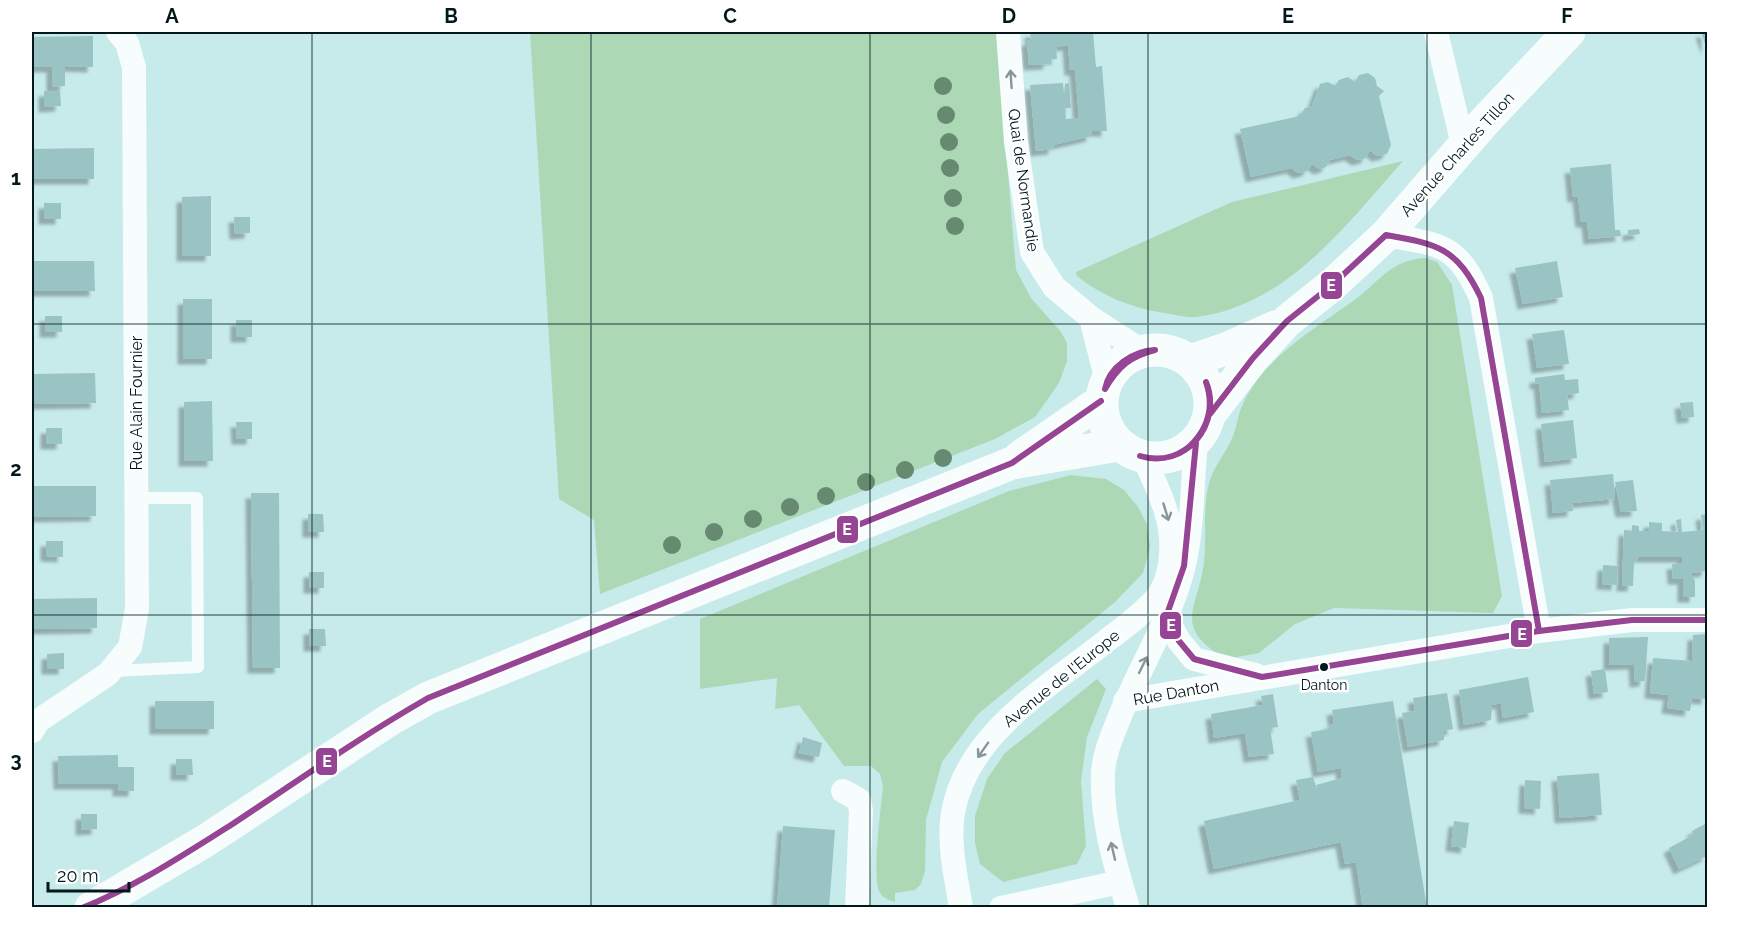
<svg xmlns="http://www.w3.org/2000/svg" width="1739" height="939" font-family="Raleway,sans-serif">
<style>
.green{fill:#acd8b6}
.building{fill:#9ac3c4;filter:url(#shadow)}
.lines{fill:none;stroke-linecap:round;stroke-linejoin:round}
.lane{stroke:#f7fcfc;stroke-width:12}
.street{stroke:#f7fcfc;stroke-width:24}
.secondary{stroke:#f7fcfc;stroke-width:33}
.bus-1-casing{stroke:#fff;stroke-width:10}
.bus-1{stroke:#954593;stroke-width:6}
.tree{fill:#658a70}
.oneway{stroke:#889697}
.grid{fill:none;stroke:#01191b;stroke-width:1.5;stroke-opacity:0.55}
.bus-dot{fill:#01191b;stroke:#fff;stroke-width:2}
.labels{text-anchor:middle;stroke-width:5;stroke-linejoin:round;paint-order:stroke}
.bus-label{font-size:14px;fill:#01191b;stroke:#fff}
.street-label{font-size:16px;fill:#01191b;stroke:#fff}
.line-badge{stroke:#fff;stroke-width:2}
.badge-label{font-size:16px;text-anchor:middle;font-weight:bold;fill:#fff}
.neatline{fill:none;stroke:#01191b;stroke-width:2}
.grid-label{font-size:20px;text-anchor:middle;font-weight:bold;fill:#01191b}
</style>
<defs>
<filter id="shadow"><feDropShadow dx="-5.5" dy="5.5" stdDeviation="1.5" flood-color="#0004"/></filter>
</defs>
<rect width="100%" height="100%" fill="#c7eaeb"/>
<path class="green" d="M530,32H996L1016,270L1031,298L1061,332L1067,343V361L1059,383L1035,417L995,439L600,594L594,520L559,499Z
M1403,161C1346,225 1287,306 1196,317C1186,318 1174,314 1164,313C1132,308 1102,296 1077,276L1076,272L1232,202Z
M1425,258L1437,262L1452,285L1502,596L1493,613L1334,608L1295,624L1259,653L1226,659C1171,626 1198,611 1204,562C1207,536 1202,506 1210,480C1215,464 1227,452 1233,436C1237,426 1238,415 1242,406C1264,357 1312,331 1353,301C1379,283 1389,260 1425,258Z
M1071,475L1106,479L1124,490L1138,507L1147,524L1150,547L1143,573L1115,602L978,714L942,762L926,820L925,871L921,884L915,890L895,893V902C889,900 882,898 879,891C872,873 881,809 883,786L880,774L871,766H844L799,705L775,709L777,678L700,689V619L1009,491Z
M1097,679L1106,689L1087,737L1081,781L1086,846L1077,864L1003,882L980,864L975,843V816L987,779L1005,753Z"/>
<path class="building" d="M1030,32H1093L1096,67L1102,66L1107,131H1091L1092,136L1053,145L1054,149L1036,151L1030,85L1063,83L1064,95L1065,84L1069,83L1071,108H1065L1066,119L1079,118L1075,70H1070L1068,45L1056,47L1057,59L1048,60L1049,64L1029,65L1027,41L1031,40Z
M1701,32H1707V49Z
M93,36V67L65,66V86L52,87V67H32V37Z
M1368,73L1375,78L1377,86L1384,91L1379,96L1391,145L1387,154L1377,156L1370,150L1366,158L1357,160L1350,155L1330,160L1326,167L1319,169L1312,164L1307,171L1298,173L1292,168L1251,177L1240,129L1300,116L1305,108L1312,106L1320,84L1328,82L1335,86L1339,80L1348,77L1355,82L1359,75Z
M44,91H60L61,106L44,107Z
M94,148V179H32V149Z
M1611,164L1615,230H1620L1621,236L1589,239L1587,222H1581L1578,196L1573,197L1570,168Z
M211,196V256H182V197Z
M44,203H61V219H44Z
M234,217H250V233L235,234Z
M1639,229L1640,234L1628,236V230Z
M32,261H94L95,291H32Z
M1557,261L1563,297L1523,304L1515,268Z
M183,299H212V359H183Z
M45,316H62V332H45Z
M236,320H252V337H236Z
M1564,330L1569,364L1537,368L1532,334Z
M95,373L96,403L32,404V374Z
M1564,374L1565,380L1578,379L1579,393L1567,395L1569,410L1542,413L1539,383L1535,384V378Z
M212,401L213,461H184V402Z
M1693,402L1694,417L1682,418L1680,403Z
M1573,420L1577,458L1545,462L1541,424Z
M236,422H252V439H237Z
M46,428H62V444H46Z
M1613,474L1615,499L1572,503L1573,511L1553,513L1550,480Z
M1633,480L1637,511L1621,512L1615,482Z
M32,486H96V516L32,517Z
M251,493H279L280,668H253Z
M308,514H323L324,532H308Z
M1707,514V571L1691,573L1695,581V597H1683V579H1673L1672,564L1682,563V557H1637L1638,562H1634L1633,586H1622L1624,530L1632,531V525L1639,526V531H1649V522L1662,523V531L1678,532L1676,520L1681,519L1682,532L1703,530L1701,515Z
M46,541H63V557L46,556Z
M1603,565L1618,566L1617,585L1602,584Z
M309,572H324V588H309Z
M97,598V628L32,629V599Z
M309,629H325L326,646H309Z
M1707,634V699L1692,698L1690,711L1667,708L1669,695L1650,693L1653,658L1692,661L1693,635Z
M1648,637L1645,681L1635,682L1634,664L1609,665V638Z
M64,653V669H47V654Z
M1605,669L1608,692L1594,694L1591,671Z
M1528,677L1534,712L1503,718L1501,703L1492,705L1491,720L1464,725L1459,690Z
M1447,693L1453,729L1444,731V740L1408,747L1402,713L1415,711L1413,698Z
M1273,694L1278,727L1270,728L1274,754L1249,757L1245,733L1214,738L1211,714L1263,705L1261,696Z
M155,701H214V729H155Z
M1393,701L1427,908H1363L1356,862L1345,864L1341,842L1214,869L1204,821L1300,800L1296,780L1313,777L1319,796L1316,785L1342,778L1341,768L1318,772L1311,732L1329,729L1328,724H1334L1332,710Z
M803,737L822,743L819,757L799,753Z
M118,755V767H134V791H118V784H59L58,756Z
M176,759H192L193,775H176Z
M1599,773L1602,815L1560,818L1557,776Z
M1525,780L1541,781L1540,809L1524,808Z
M81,814H97V829L81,830Z
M1454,821L1469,823L1466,848L1451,846Z
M1707,823V856L1679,869L1669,848L1693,835L1692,831Z
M783,826L835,830L829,908H777Z"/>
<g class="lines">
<path class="lane" d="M112,671L198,667L197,498H137"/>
<path class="street" d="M1008,32L1016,142L1032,252L1054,287L1091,318L1142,351
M1436,32L1463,145
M1386,235C1441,245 1457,243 1481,298L1539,631
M1091,318L1107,381
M1166,617L1179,641L1194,659L1256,675
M1125,701L1539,631L1632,620H1708
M32,731L38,721L108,674L130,647L137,609L134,67L127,43L118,32
M843,791L859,800L861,811L857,908
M961,908C956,876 948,845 953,813C966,733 1053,684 1110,638C1127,625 1145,612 1158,596C1166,585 1171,567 1171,553C1174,519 1157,488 1144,458
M1001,908L1120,882
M1128,908C1115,864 1101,819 1103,773C1104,755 1111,738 1118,721C1138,669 1171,620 1184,565C1193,526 1192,483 1196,443"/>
<path class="secondary" d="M1102 404a54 54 0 1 1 108 0a54 54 0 1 1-108 0Z
M1190,361L1228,348L1275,327
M1210,414L1253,358L1287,321L1332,285L1386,235L1485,121L1569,32
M1020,457L1101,401
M91,908L205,841L389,720L428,698L1012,463L1119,445"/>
<defs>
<path id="bus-1" d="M1105,389C1109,367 1133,351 1155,350
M1105,389C1118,367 1130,356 1155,350
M1210,414L1253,358L1287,321L1332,285L1386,235C1438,244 1457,248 1481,298L1539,631
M1196,443L1184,566L1166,617L1179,641L1194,659L1262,677L1539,631L1632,620H1708
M1189,447C1208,429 1215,408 1206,382
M1140,456C1185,470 1223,424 1206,382
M82,908C135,887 183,855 231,825C296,782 360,737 428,698L1012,463L1101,401"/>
</defs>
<use href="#bus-1" class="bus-1-casing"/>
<use href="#bus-1" class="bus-1"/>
</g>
<g class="tree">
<circle cx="943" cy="86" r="9"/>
<circle cx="946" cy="115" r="9"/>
<circle cx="949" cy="142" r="9"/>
<circle cx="950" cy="168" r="9"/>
<circle cx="953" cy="198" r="9"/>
<circle cx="955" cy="226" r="9"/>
<circle cx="943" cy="458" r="9"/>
<circle cx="905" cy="470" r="9"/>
<circle cx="866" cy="482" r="9"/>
<circle cx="826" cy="496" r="9"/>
<circle cx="790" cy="507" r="9"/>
<circle cx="753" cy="519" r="9"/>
<circle cx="714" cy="532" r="9"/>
<circle cx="672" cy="545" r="9"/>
</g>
<defs><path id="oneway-shaft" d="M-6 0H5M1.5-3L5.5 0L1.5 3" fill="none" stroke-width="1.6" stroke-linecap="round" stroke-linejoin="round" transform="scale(1.5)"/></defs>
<g class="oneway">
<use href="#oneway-shaft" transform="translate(1011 79) rotate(-94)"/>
<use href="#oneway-shaft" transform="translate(1166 512) rotate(73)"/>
<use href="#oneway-shaft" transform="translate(1143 665) rotate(-64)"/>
<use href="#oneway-shaft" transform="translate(983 750) rotate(125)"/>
<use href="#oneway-shaft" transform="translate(1113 851) rotate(-103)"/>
</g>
<path class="grid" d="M312,32V908M591,32V908M870,32V908M1148,32V908M1427,32V908M32,324H1708M32,615H1708"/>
<circle class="bus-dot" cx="1324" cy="667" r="5"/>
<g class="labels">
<g class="bus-label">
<text x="1324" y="690">Danton</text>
</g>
<g class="street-label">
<text transform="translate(1457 154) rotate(-48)" y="6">Avenue Charles Tillon</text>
<text transform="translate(1024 180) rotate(82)" y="6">Quai de Normandie</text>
<text transform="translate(136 403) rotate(-90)" y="6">Rue Alain Fournier</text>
<text transform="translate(1061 678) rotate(-39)" y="6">Avenue de l'Europe</text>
<text transform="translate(1176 692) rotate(-10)" y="6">Rue Danton</text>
</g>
</g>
<g class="line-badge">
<rect x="1320" y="271" width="23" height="29" rx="6" fill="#954593"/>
<rect x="836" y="515" width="23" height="29" rx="6" fill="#954593"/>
<rect x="1159" y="611" width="23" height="29" rx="6" fill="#954593"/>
<rect x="1510" y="619" width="23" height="29" rx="6" fill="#954593"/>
<rect x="315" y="747" width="23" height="29" rx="6" fill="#954593"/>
</g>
<g class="badge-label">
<text x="1331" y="291">E</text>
<text x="847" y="535">E</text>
<text x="1171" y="631">E</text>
<text x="1522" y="640">E</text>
<text x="327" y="767">E</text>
</g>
<rect width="1739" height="939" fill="none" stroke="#ffffff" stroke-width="66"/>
<path d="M48 882v9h81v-9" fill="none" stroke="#01191b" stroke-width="3"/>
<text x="57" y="882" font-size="18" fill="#01191b" stroke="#ffffff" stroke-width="4.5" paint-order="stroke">20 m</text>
<rect x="33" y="33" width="1673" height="873" class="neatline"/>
<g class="grid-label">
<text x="172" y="23">A</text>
<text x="451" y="23">B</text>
<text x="730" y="23">C</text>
<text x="1009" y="23">D</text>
<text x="1288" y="23">E</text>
<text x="1567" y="23">F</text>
<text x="16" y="185">1</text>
<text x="16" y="476">2</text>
<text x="16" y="767">3</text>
</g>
</svg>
